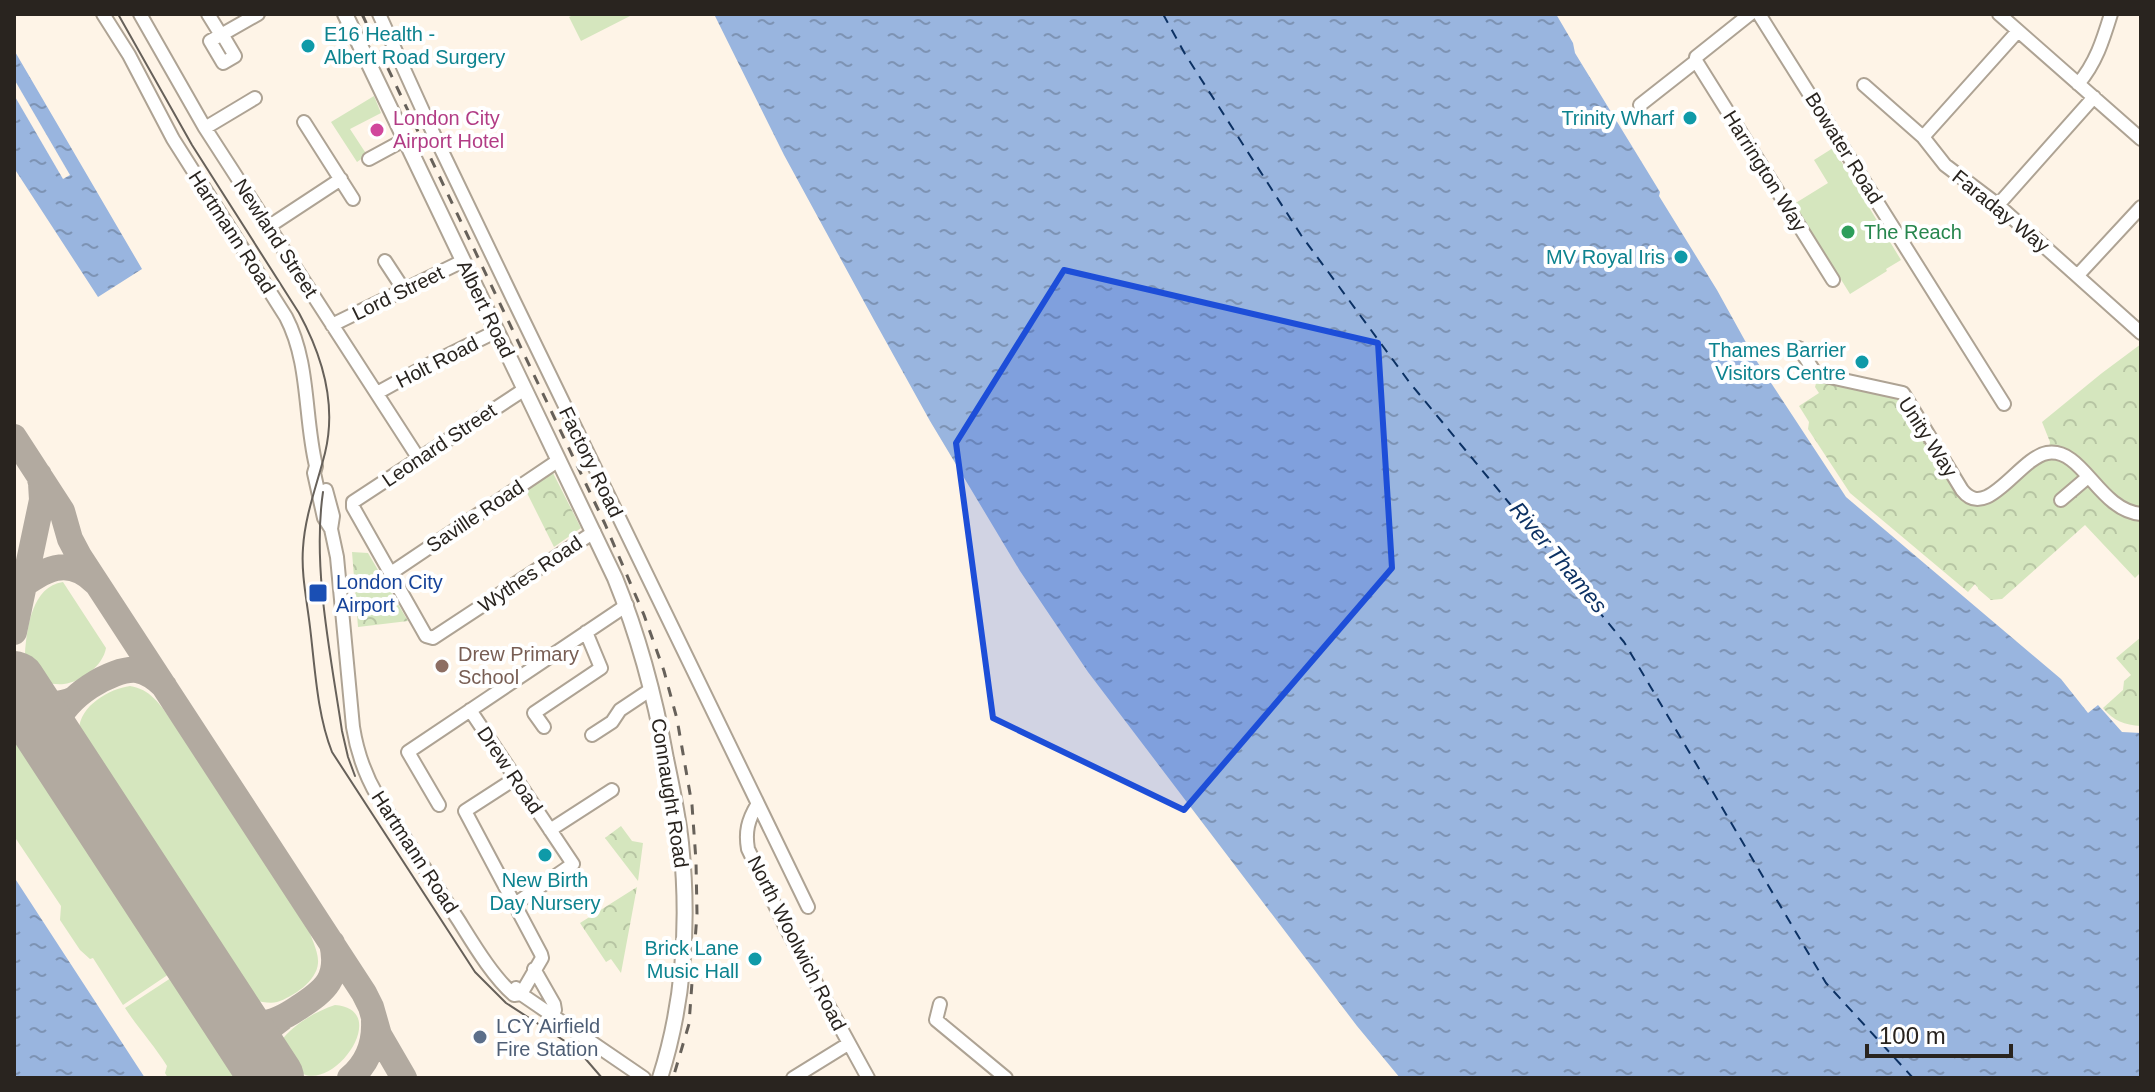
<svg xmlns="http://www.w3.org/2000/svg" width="2155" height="1092" font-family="Helvetica,sans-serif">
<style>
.grass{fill:#d5e6be}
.forest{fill:url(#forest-crowns)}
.water{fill:url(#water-ripples)}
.pier{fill:#fef4e7}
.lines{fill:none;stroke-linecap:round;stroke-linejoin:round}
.ferry{stroke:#0c3163;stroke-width:2;stroke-dasharray:10 8;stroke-linecap:butt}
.taxiway{stroke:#b2aaa0;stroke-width:26}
.runway{stroke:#b2aaa0;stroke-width:64}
.minor-casing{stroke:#aea394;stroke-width:16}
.major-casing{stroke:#aea394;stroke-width:18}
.minor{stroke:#fff;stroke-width:12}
.major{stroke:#fff;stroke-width:14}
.tram{stroke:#67615a;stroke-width:2}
.rail{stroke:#67615a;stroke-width:3;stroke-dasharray:10 10;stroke-linecap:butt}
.marked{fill:#1d4ed8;fill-opacity:0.2;stroke:#1d4ed8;stroke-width:6;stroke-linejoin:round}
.culture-dot{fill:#0f9aa8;stroke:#fff;stroke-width:3}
.hotel-dot{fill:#d1479c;stroke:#fff;stroke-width:3}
.leisure-dot{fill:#2e9e5b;stroke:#fff;stroke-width:3}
.transit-dot{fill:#1a4fb4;stroke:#fff;stroke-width:3}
.education-dot{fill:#8d6e63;stroke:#fff;stroke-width:3}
.service-dot{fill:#5c6f8a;stroke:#fff;stroke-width:3}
.labels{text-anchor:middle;stroke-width:8;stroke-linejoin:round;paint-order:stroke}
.culture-label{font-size:20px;fill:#0d838f;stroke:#fff;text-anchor:end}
.hotel-label{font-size:20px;fill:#b23c85;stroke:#fff;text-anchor:start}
.street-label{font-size:20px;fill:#29241f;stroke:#fff}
.leisure-label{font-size:20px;fill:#27864d;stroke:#fff;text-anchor:start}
.transit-label{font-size:20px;fill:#164399;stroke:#fff;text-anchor:start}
.education-label{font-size:20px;fill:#785e54;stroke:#fff;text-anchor:start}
.service-label{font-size:20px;fill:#4e5e75;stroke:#fff;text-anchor:start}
.water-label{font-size:22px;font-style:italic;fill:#0c3163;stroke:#fff}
</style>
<defs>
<pattern id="forest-crowns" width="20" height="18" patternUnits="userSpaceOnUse" patternTransform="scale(2)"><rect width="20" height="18" fill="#d5e6be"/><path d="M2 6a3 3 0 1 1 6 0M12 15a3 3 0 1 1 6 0" fill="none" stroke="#b7c5a3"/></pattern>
<pattern id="water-ripples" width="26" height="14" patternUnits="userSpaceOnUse" patternTransform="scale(2)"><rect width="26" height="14" fill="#99b5df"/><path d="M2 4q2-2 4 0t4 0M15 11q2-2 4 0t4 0" fill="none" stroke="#7d93b4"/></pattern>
</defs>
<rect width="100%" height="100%" fill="#fef4e7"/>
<path class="grass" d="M575,14H634L581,41L569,17Z
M374,96L381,113L350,129L367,155L357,162L331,122Z
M1833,148L1901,260L1886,269L1887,271L1850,294L1794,204L1828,183L1814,160Z
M63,582L106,648C103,666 81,682 64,684C57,685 50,683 44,683L25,653C27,628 32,586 63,582Z
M130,686C150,689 160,704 171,720L173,719L308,926C310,937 319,951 318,963C317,981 293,997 277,1002C269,1004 260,1001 251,1000L81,739C71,711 107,689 130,686Z
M14,731L172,972L123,1005L93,958L90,959L80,950L60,920L61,906L14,836Z
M174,976L241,1078H168L165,1073L167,1066C154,1045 138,1028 125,1008Z
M335,1005C392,1009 335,1092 301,1073C294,1068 285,1050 280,1042C293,1025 314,1012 335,1005Z"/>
<path class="forest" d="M2141,344V572L2135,578L2085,525L2002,599L1991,600L1978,589V588L1975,584L1968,592L1850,493L1808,429L1809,422L1799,406L1819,393L1815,387L1817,380L1898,395L1961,496L1973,505L1993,501L2034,463L2047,459L2050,442L2042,422L2102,373Z
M553,473L581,528L554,547L526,491Z
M352,552L368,553L408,621L358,627Z
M2141,637V726C2124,725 2114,721 2103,708L2123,690L2124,681L2131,675L2116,658Z
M621,826L632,841L643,843L638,881L605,838Z
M637,887L621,973L611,959L606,962L580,923Z"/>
<path class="water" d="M714,14H1556L1573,43L1575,53L1660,192L1659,196L1717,290L1754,357L1846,497L2061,679L2088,713L2098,705L2122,732L2141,733V1078H1400L1357,1026L1088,672L1020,571L930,421L874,320L784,155Z
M14,50L142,269L98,297L14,168Z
M14,877L145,1078H14Z"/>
<path class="pier" d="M14,79L70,175L63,179L14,95Z"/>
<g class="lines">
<path class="ferry" d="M1163,14L1185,54L1301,235L1410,383L1624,642L1826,983L1913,1078"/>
<path class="taxiway" d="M14,437L62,511L70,539L79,556L364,993L371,1007L379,1035L404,1078
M17,589C43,571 67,554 95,582
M14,632L42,500L41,483L39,475
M17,688C35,703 52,709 74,699
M61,755C58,744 55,735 57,724C63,699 112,667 137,670C147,672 157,679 164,686
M225,1006C251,1031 270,1027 298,1008C326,990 340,978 332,943
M272,1078C254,1052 255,1037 282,1018
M350,1078C368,1063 375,1044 374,1021"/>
<path class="runway" d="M14,683L272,1078"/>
<defs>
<path id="minor" d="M103,14L129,55L173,139L286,317C310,363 304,416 316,466L314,473L324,518L331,529L337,557L353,727C357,752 365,775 378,797C405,838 432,880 459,921C474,945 493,977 514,995L521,994
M140,14L205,128L419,459
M208,14L221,35L258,14
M379,14L427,120L514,301L808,907
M1759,14L2004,404
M1999,14L2141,139
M221,35L210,41L223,63L235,56L222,34
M1696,61L1833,280
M1696,61V57L1750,14
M2078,84C2096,63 2103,40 2111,14
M1864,85L1923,137L1945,165L1998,205L2141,333
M1640,105L1696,61
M304,122L353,199
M205,128L255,98
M1923,137L2018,31
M369,159L404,140
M1998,205L2094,97
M268,227L341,179
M385,261L404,290
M2078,275L2141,207
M332,325L463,261
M1799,348L1816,374L1903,393L1962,490C1987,522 2019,458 2047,453C2083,447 2098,510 2141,514
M525,389L353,502V507L426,636L433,638L594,532
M377,393L426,366L497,331
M326,490L333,516L331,529
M2061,500L2088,477
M391,573L559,460
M470,710L573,864L515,904
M544,727L534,713L601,668L586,632
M592,735L612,722L620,710L647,692L652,690
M516,778L465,811L541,954L542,958L521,994
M439,805L408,752L627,605
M757,805C748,820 745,832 748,849L786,928L868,1078
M550,830L612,790
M534,969L554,1004L555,1010L552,1015
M516,988L521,994L644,1078
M940,1004L936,1020L1006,1078
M793,1078L848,1044"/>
<path id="major" d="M345,14L615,578C639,637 655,697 666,759C672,787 678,815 681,843C689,921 684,1003 660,1078"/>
</defs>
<use href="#minor" class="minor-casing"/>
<use href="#major" class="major-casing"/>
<use href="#minor" class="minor"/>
<use href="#major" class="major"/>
<path class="tram" d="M118,14L192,145L299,313C323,357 337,404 325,453C317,485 305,515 303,548C301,574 307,601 310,627C315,668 317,714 332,752L475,972L506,1003L577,1049L602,1078
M323,492C312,567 331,657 342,731L348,757L355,776"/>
<path class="rail" d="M362,14L605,524L644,615L664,671L677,719L692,805L696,861L697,914L689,1024L673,1078"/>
</g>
<path class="marked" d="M1064,270L1378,343L1392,568L1184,810L993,718L956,443Z"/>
<g class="culture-dot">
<circle cx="308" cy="46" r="8"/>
<circle cx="1690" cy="118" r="8"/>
<circle cx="1681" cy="257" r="8"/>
<circle cx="1862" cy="362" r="8"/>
<circle cx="545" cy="855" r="8"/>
<circle cx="755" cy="959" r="8"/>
</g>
<circle class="hotel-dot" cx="377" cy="130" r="8"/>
<circle class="leisure-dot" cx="1848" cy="232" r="8"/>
<rect class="transit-dot" x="308" y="583" width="20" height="20" rx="4"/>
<circle class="education-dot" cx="442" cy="666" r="8"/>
<circle class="service-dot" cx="480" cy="1037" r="8"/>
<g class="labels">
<g class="culture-label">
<text x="324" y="41" text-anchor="start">E16 Health -<tspan x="324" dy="23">Albert Road Surgery</tspan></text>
<text x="1674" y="125">Trinity Wharf</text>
<text x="1665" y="264">MV Royal Iris</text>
<text x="1846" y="357">Thames Barrier<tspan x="1846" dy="23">Visitors Centre</tspan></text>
<text x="545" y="887" text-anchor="middle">New Birth<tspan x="545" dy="23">Day Nursery</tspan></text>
<text x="739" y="955">Brick Lane<tspan x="739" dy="23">Music Hall</tspan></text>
</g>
<g class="hotel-label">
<text x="393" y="125">London City<tspan x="393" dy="23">Airport Hotel</tspan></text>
</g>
<g class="street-label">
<text transform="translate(1844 148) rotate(58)" y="7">Bowater Road</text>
<text transform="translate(1765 171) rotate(58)" y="7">Harrington Way</text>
<text transform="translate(2001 211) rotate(39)" y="7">Faraday Way</text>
<text transform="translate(232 232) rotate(57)" y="7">Hartmann Road</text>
<text transform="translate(276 238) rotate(57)" y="7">Newland Street</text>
<text transform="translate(398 293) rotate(-26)" y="7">Lord Street</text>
<text transform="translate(486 309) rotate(64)" y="7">Albert Road</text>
<text transform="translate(437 362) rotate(-27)" y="7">Holt Road</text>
<text transform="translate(1928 437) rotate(57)" y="7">Unity Way</text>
<text transform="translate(439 445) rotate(-34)" y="7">Leonard Street</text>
<text transform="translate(591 462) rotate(64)" y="7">Factory Road</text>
<text transform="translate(475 516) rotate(-34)" y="7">Saville Road</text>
<text transform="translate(530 574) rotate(-34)" y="7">Wythes Road</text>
<text transform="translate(510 770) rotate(56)" y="7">Drew Road</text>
<text transform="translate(670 793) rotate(81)" y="7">Connaught Road</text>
<text transform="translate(415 852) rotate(57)" y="7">Hartmann Road</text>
<text transform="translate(797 943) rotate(63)" y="7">North Woolwich Road</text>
</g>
<g class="leisure-label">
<text x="1864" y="239">The Reach</text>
</g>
<g class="transit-label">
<text x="336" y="589">London City<tspan x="336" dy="23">Airport</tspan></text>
</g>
<g class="education-label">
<text x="458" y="661">Drew Primary<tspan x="458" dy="23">School</tspan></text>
</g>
<g class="service-label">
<text x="496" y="1033">LCY Airfield<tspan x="496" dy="23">Fire Station</tspan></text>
</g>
<g class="water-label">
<text transform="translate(1559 557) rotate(50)" y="8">River Thames</text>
</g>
</g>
<rect width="2155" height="1092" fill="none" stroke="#29241f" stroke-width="32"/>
<path d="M1867 1044v12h144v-12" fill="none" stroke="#29241f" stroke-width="4"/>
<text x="1879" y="1044" font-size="24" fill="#29241f" stroke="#ffffff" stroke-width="6" paint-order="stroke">100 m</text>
</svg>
